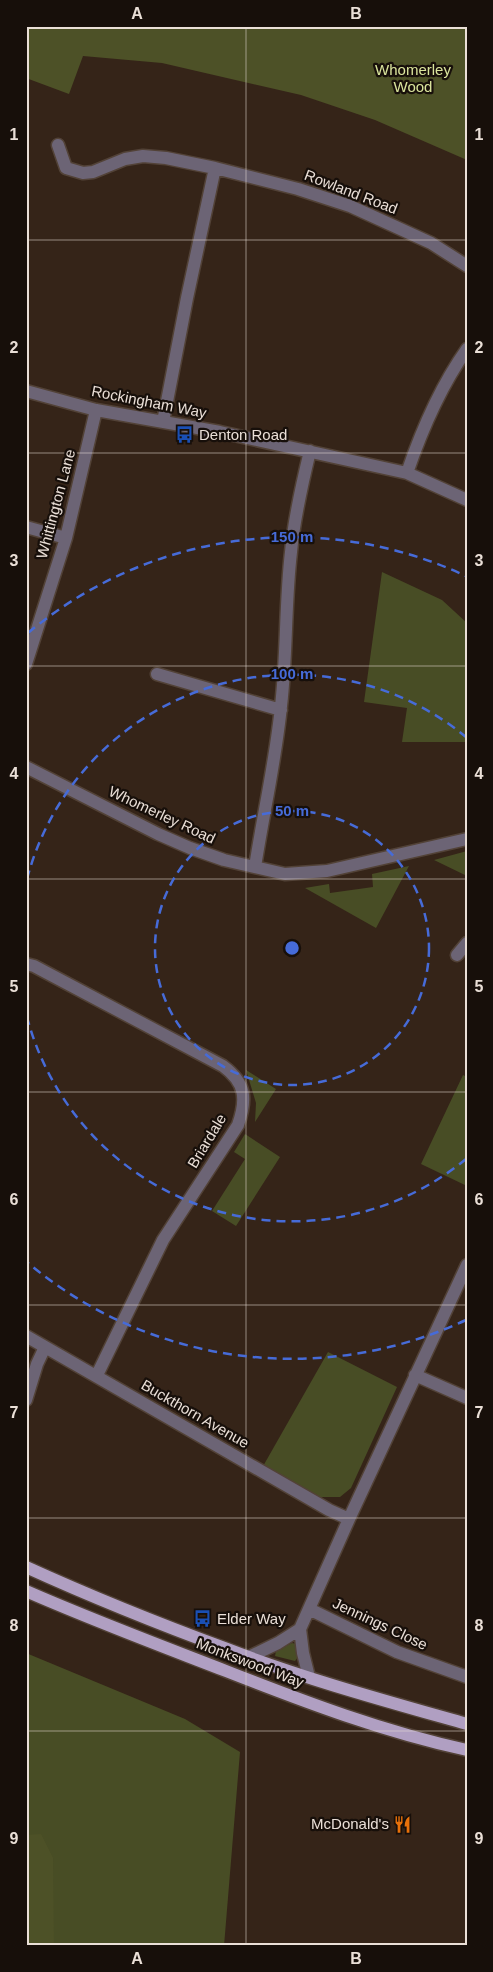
<svg xmlns="http://www.w3.org/2000/svg" width="493" height="1972" font-family="Helvetica,sans-serif">
<style>
.green{fill:#484d25}
.forest{fill:#4d5127}
.lines{fill:none;stroke-linecap:round;stroke-linejoin:round}
.minor-casing{stroke:#524237;stroke-width:15}
.major-casing{stroke:#524237;stroke-width:15}
.minor{stroke:#6c6475;stroke-width:12}
.major{stroke:#b09fc2;stroke-width:12}
.grid{fill:none;stroke:#eadfd7;stroke-width:1;stroke-opacity:0.55}
.ring{fill:none;stroke:#466bd8;stroke-width:2.5;stroke-dasharray:9 6}
.labels{text-anchor:middle;stroke-width:4.5;stroke-linejoin:round;paint-order:stroke}
.park-label{font-size:15px;fill:#dae49c;stroke:#170f0a}
.street-label{font-size:15px;fill:#eadfd7;stroke:#170f0a}
.poi-label{font-size:15px;fill:#eadfd7;stroke:#170f0a;text-anchor:start}
.centre{fill:#466bd8;stroke:#170f0a;stroke-width:2.5}
.ring-label{font-size:15px;text-anchor:middle;font-weight:bold;fill:#466bd8;stroke:#170f0a;stroke-width:4.5;stroke-linejoin:round;paint-order:stroke}
.neatline{fill:none;stroke:#eadfd7;stroke-width:2}
.grid-label{font-size:16px;text-anchor:middle;font-weight:bold;fill:#eadfd7}
</style>
<rect width="100%" height="100%" fill="#352418"/>
<path class="green" d="M382,572L442,600L467,623V742H402L407,708L364,702Z
M467,851V876L434,860Z
M409,866L376,928L305,888L329,884L330,893L373,887L372,874Z
M246,1070L276,1089L255,1122L256,1103Z
M463,1075L467,1077V1186L421,1164Z
M245,1134L280,1157L236,1226L212,1211L245,1159L234,1152Z
M328,1352L397,1387L351,1488L340,1497H314L262,1468Z
M292,1643L296,1644L298,1657L295,1661L275,1656L276,1651Z
M26,1653L185,1719L240,1752L224,1946H26Z"/>
<path class="forest" d="M26,26H467V160L375,120L301,95L162,63L83,56L69,94L26,78Z
M41,1834L53,1858L54,1946H26V1835Z"/>
<g class="lines">
<defs>
<path id="minor" d="M58,145L66,168L83,173L93,172L125,159L143,156L166,158L215,168L298,189L350,206L431,243L467,266
M26,391L96,410L220,432L407,473L467,500
M163,422L187,298L215,168
M407,473C422,429 440,387 467,349
M26,527L66,538
M26,664L66,538L96,410
M157,674L281,710
M26,767L158,834L190,848L224,860L285,874L327,871L467,839
M255,867C263,815 276,759 281,706C287,655 285,603 291,552C294,518 302,484 310,451
M457,955L467,943
M26,964L34,966L223,1066C246,1083 247,1099 238,1125L163,1240L97,1375
M26,1336C127,1394 228,1452 329,1510L349,1519
M415,1375L467,1398
M26,1400L37,1364L45,1347
M309,1609L397,1652L467,1677
M249,1657L278,1643L300,1629
M309,1677L303,1653L300,1629L349,1519L467,1265"/>
<path id="major" d="M26,1567C92,1597 159,1624 227,1649C305,1679 386,1701 467,1724
M26,1591C92,1620 159,1645 226,1671C305,1702 384,1732 467,1750"/>
</defs>
<use href="#minor" class="minor-casing"/>
<use href="#major" class="major-casing"/>
<use href="#minor" class="minor"/>
<use href="#major" class="major"/>
</g>
<path class="grid" d="M246,26V1946M26,240H467M26,453H467M26,666H467M26,879H467M26,1092H467M26,1305H467M26,1518H467M26,1731H467"/>
<g class="ring">
<circle cx="292" cy="948" r="137"/>
<path d="M466 1159A274 274 0 0 1 27 1017M27 879A274 274 0 0 1 466 737"/>
<path d="M466 1320A411 411 0 0 1 28 1263M28 633A411 411 0 0 1 466 576"/>
</g>
<defs>
<symbol id="bus-bare" viewBox="-9 -9 18 18"><path d="M-5-6H5V4H4V6H2V4H-2V6H-4V4H-5ZM-3.5-4V0h7V-4ZM-3.5 1.2v1.5H-2V1.2ZM2 1.2v1.5H3.5V1.2Z" fill="#1a4fb4" stroke="#170f0a" stroke-width="2.5" paint-order="stroke"/></symbol>
<symbol id="restaurant-bare" viewBox="-9 -9 18 18"><path d="M-5-6h1v4h1v-4h1v4h1v-4h1v5L-1.5 .5V6h-2V.5L-5-1ZM5-6V6H3V1.5H1.5Q1.5-4 5-6Z" fill="#e8710a" stroke="#170f0a" stroke-width="2.5" paint-order="stroke"/></symbol>
</defs>
<g fill-rule="evenodd">
<use href="#bus-bare" x="172" y="422" width="25" height="25"/>
<use href="#bus-bare" x="190" y="1606" width="25" height="25"/>
<use href="#restaurant-bare" x="390" y="1812" width="25" height="25"/>
</g>
<g class="labels">
<g class="park-label">
<text x="413" y="75">Whomerley<tspan x="413" dy="17">Wood</tspan></text>
</g>
<g class="street-label">
<text transform="translate(351 192) rotate(21)" y="5">Rowland Road</text>
<text transform="translate(149 402) rotate(11)" y="5">Rockingham Way</text>
<text transform="translate(56 504) rotate(-75)" y="5">Whittington Lane</text>
<text transform="translate(162 815) rotate(25)" y="5">Whomerley Road</text>
<text transform="translate(207 1141) rotate(-59)" y="5">Briardale</text>
<text transform="translate(195 1414) rotate(30)" y="5">Buckthorn Avenue</text>
<text transform="translate(380 1624) rotate(25)" y="5">Jennings Close</text>
<text transform="translate(250 1663) rotate(21)" y="5">Monkswood Way</text>
</g>
<g class="poi-label">
<text x="199" y="440">Denton Road</text>
<text x="217" y="1624">Elder Way</text>
<text x="389" y="1829" text-anchor="end">McDonald's</text>
</g>
</g>
<circle cx="292" cy="948" r="8" class="centre"/>
<g class="ring-label">
<text x="292" y="542">150 m</text>
<text x="292" y="679">100 m</text>
<text x="292" y="816">50 m</text>
</g>
<rect width="493" height="1972" fill="none" stroke="#170f0a" stroke-width="55"/>
<rect x="28" y="28" width="438" height="1916" class="neatline"/>
<g class="grid-label">
<text x="137" y="19">A</text>
<text x="356" y="19">B</text>
<text x="14" y="140">1</text>
<text x="479" y="140">1</text>
<text x="14" y="353">2</text>
<text x="479" y="353">2</text>
<text x="14" y="566">3</text>
<text x="479" y="566">3</text>
<text x="14" y="779">4</text>
<text x="479" y="779">4</text>
<text x="14" y="992">5</text>
<text x="479" y="992">5</text>
<text x="14" y="1205">6</text>
<text x="479" y="1205">6</text>
<text x="14" y="1418">7</text>
<text x="479" y="1418">7</text>
<text x="14" y="1631">8</text>
<text x="479" y="1631">8</text>
<text x="14" y="1844">9</text>
<text x="479" y="1844">9</text>
<text x="137" y="1964">A</text>
<text x="356" y="1964">B</text>
</g>
</svg>
